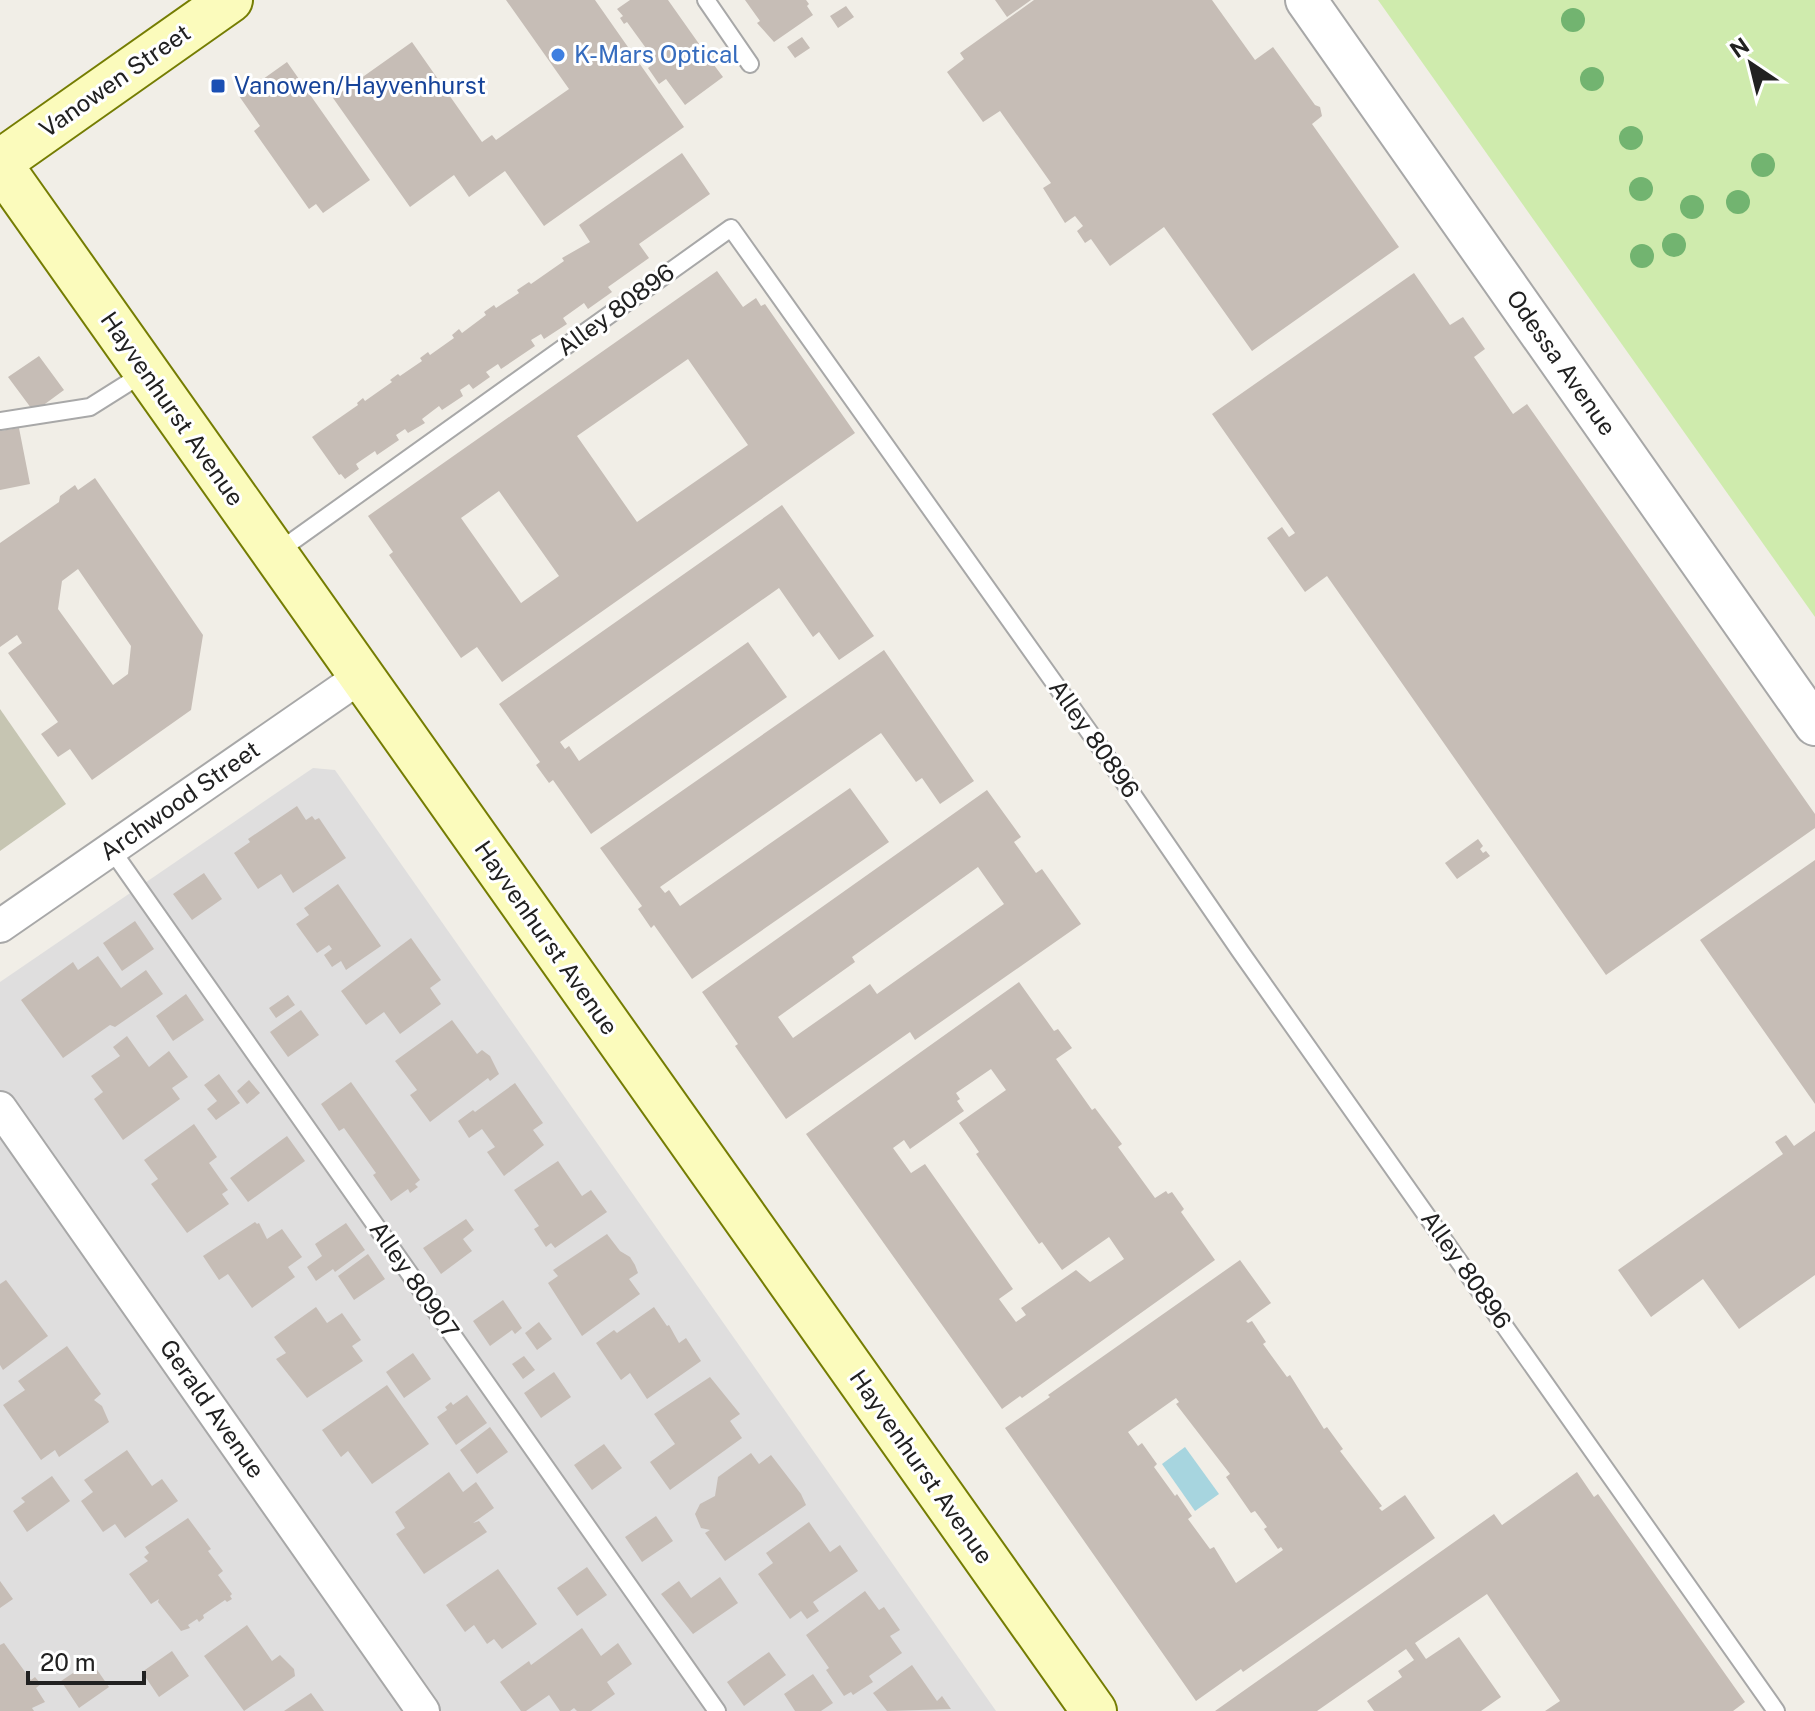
<svg xmlns="http://www.w3.org/2000/svg" width="1815" height="1711" font-family="'Public Sans',sans-serif">
<style>
.residential{fill:#dfdede}
.construction{fill:#c6c5b2}
.grass{fill:#cfebad}
.water{fill:#a7d5df}
.building{fill:#c6bdb6;fill-rule:evenodd}
.lines{fill:none;stroke-linecap:round;stroke-linejoin:round}
.service-casing{stroke:#a8a8a8;stroke-width:20}
.minor-casing{stroke:#a8a8a8;stroke-width:36}
.tertiary-casing{stroke:#a8a8a8;stroke-width:44}
.secondary-casing{stroke:#757d03;stroke-width:48}
.service{stroke:#fff;stroke-width:16}
.minor{stroke:#fff;stroke-width:32}
.tertiary{stroke:#fff;stroke-width:40}
.secondary{stroke:#fbfbbc;stroke-width:44}
.tree{fill:#72b470}
.shop-dot{fill:#3f7fe0;stroke:#fff;stroke-width:3}
.transit-dot{fill:#1a4fb4;stroke:#fff;stroke-width:3}
.labels{text-anchor:middle;stroke-width:6;stroke-linejoin:round;paint-order:stroke}
.shop-label{font-size:24px;fill:#366cbe;stroke:#fff;text-anchor:start}
.street-label{font-size:24px;fill:#212121;stroke:#fff}
.transit-label{font-size:24px;fill:#164399;stroke:#fff;text-anchor:start}
</style>
<rect width="100%" height="100%" fill="#f1eee7"/>
<path class="residential" d="M313,768L335,770L996,1711H0V982Z"/>
<path class="construction" d="M0,709L66,804L0,851Z"/>
<path class="grass" d="M1378,0H1815V617Z"/>
<path class="water" d="M1185,1447L1219,1494L1195,1511L1162,1464Z"/>
<path class="building" d="M506,0H595L684,127L544,226L505,171L469,197L454,175L410,207L333,98L412,42L482,142L492,135L496,140L569,89Z
M630,0H668L709,58L713,55L718,62L714,65L723,77L685,105L666,79L659,84L648,68L656,62L627,22L624,24L620,18L623,16L617,9Z
M745,0H806L809,4L807,6L813,15L774,42L757,23L760,21Z
M995,0H1031L1007,17Z
M1034,0H1212L1255,60L1273,47L1315,105L1320,107L1322,116L1312,124L1399,247L1252,351L1164,227L1110,266L1091,239L1085,243L1077,231L1083,226L1075,216L1065,223L1043,188L1051,183L1000,111L983,122L947,72L964,59L960,53Z
M846,6L854,17L838,28L830,16Z
M802,37L810,48L795,58L787,47Z
M287,62L370,180L323,213L316,204L309,209L254,131L260,126L239,96Z
M682,153L710,194L639,244L649,258L608,287L612,292L588,309L584,303L563,318L567,324L544,339L541,334L531,340L535,346L501,369L498,364L486,372L490,377L473,389L469,384L460,390L463,396L442,410L439,406L422,419L425,423L408,433L405,429L396,435L399,440L377,455L375,451L356,464L359,469L345,479L341,474L339,475L312,437L358,405L357,403L363,398L365,401L392,382L390,380L398,374L400,376L422,361L420,358L428,352L430,355L454,338L452,335L459,329L462,333L486,315L484,312L494,305L496,308L519,293L517,290L529,282L531,284L564,261L562,258L590,242L579,225Z
M717,271L743,307L756,298L761,306L765,304L855,433L502,682L477,647L461,658L389,555L393,552L368,516ZM688,359L748,445L637,522L577,436ZM499,491L559,576L521,603L461,518Z
M1414,273L1450,325L1463,317L1485,349L1474,357L1513,414L1527,404L1815,814V828L1606,975L1327,576L1305,592L1267,538L1282,527L1289,537L1295,533L1212,414Z
M39,356L64,390L34,412L8,377Z
M19,428L30,484L0,490V431Z
M95,478L203,635L191,710L92,780L70,749L58,757L41,734L58,722L8,653L22,643L17,635L0,647V543L59,502L60,496L75,485L78,490ZM78,569L131,646L128,674L113,685L58,609L62,581Z
M782,505L874,636L839,660L819,632L813,637L779,588L560,742L565,749L569,746L579,761L748,642L787,697L591,834L553,780L549,783L536,765L540,762L499,704Z
M884,650L974,781L940,804L922,778L916,782L881,733L660,887L665,893L669,890L680,906L850,788L889,842L692,979L654,925L651,928L638,909L642,906L600,848Z
M987,790L1021,837L1014,842L1036,873L1042,869L1081,924L915,1040L910,1032L786,1119L735,1046L738,1044L702,992ZM978,867L1004,904L877,994L870,984L793,1038L778,1017L855,962L852,957Z
M297,806L306,820L312,816L315,820L319,818L346,858L293,893L281,874L258,889L234,853L250,842L248,839Z
M1478,839L1483,846L1480,849L1483,853L1486,851L1490,856L1457,879L1445,863Z
M1815,860V1104L1700,940Z
M204,873L222,899L192,920L173,894Z
M338,884L381,946L346,970L341,961L332,967L324,955L332,949L329,945L317,953L296,924L309,915L304,908Z
M135,921L154,949L122,971L103,943Z
M411,938L441,980L430,988L441,1004L400,1034L384,1012L366,1025L341,991Z
M98,956L121,988L146,970L163,994L115,1027L110,1025L63,1058L21,1000L73,962L78,970Z
M1019,982L1054,1031L1058,1029L1072,1048L1056,1059L1092,1110L1095,1108L1122,1144L1118,1147L1155,1198L1166,1191L1168,1194L1172,1192L1184,1209L1181,1212L1215,1260L1022,1398L1020,1396L1002,1409L806,1134ZM991,1069L1006,1090L959,1123L979,1152L976,1154L1039,1244L1042,1242L1062,1270L1109,1237L1124,1259L1090,1282L1076,1270L1021,1308L1026,1315L1016,1322L999,1299L1013,1289L925,1164L911,1173L893,1148L904,1140L910,1149L964,1111L957,1101L960,1099L956,1093Z
M186,994L204,1020L173,1041L156,1016Z
M288,995L295,1005L276,1018L269,1008Z
M301,1010L319,1035L288,1057L270,1032Z
M452,1020L477,1054L482,1050L490,1056L499,1074L490,1081L488,1078L430,1122L410,1095L417,1090L395,1061Z
M127,1036L149,1067L169,1051L188,1077L172,1088L180,1099L123,1140L94,1099L103,1092L91,1076L120,1056L113,1047Z
M219,1074L240,1103L216,1120L207,1109L217,1101L204,1085Z
M249,1080L260,1093L247,1104L237,1091Z
M351,1082L420,1180L415,1184L418,1187L410,1193L408,1189L391,1201L373,1175L376,1173L344,1128L339,1131L321,1104Z
M515,1083L543,1123L533,1130L544,1145L504,1176L487,1152L495,1147L482,1129L469,1138L458,1121L473,1110L475,1112Z
M194,1124L217,1157L209,1163L228,1190L222,1194L229,1204L187,1233L151,1184L158,1179L144,1160Z
M1815,1131V1275L1739,1329L1703,1279L1651,1317L1618,1270L1783,1154L1775,1142L1786,1135L1794,1146Z
M287,1136L305,1161L248,1202L230,1178Z
M558,1161L582,1196L591,1190L607,1212L555,1248L551,1243L546,1247L534,1229L539,1226L514,1190Z
M466,1219L474,1230L463,1239L472,1251L441,1274L423,1248Z
M255,1222L257,1224L259,1223L267,1239L282,1229L302,1257L288,1267L295,1277L252,1308L228,1274L219,1280L203,1256Z
M346,1223L365,1250L335,1272L333,1269L316,1281L307,1267L322,1256L315,1244Z
M607,1234L620,1251L630,1257L635,1265L638,1273L629,1279L640,1294L582,1336L548,1283L558,1276L553,1270Z
M368,1254L385,1279L354,1300L338,1276Z
M1240,1260L1271,1303L1246,1321L1248,1323L1252,1321L1266,1342L1263,1344L1287,1377L1290,1375L1324,1429L1327,1427L1343,1449L1340,1451L1382,1506L1379,1508L1382,1511L1405,1495L1435,1538L1243,1672L1241,1669L1196,1701L1005,1428L1050,1397L1048,1395ZM1176,1398L1179,1402L1176,1404L1230,1474L1226,1477L1251,1513L1255,1511L1267,1527L1264,1529L1278,1549L1281,1547L1283,1550L1236,1583L1214,1547L1210,1549L1188,1519L1192,1516L1177,1494L1175,1496L1154,1467L1157,1464L1142,1443L1138,1446L1128,1432Z
M6,1280L48,1336L3,1370L0,1365V1284Z
M503,1300L522,1328L515,1334L512,1330L490,1346L473,1321Z
M316,1307L327,1323L342,1313L361,1340L352,1346L363,1361L307,1398L276,1359L286,1353L274,1337Z
M654,1307L667,1326L669,1325L679,1343L686,1338L701,1361L647,1399L630,1373L621,1380L596,1343L614,1330L617,1333Z
M539,1322L552,1339L537,1350L525,1333Z
M67,1346L101,1394L94,1400L102,1406L109,1422L59,1457L55,1450L41,1460L3,1405L25,1390L18,1381Z
M413,1353L431,1379L404,1398L386,1372Z
M524,1356L535,1370L523,1379L512,1364Z
M554,1372L571,1397L541,1418L524,1393Z
M710,1377L740,1414L730,1421L742,1438L670,1490L650,1462L675,1444L654,1414Z
M387,1385L429,1444L372,1484L348,1451L341,1457L322,1430Z
M467,1395L487,1423L456,1445L437,1417L447,1410L445,1407L451,1402L453,1405Z
M490,1427L508,1452L477,1474L460,1450Z
M604,1444L622,1468L592,1490L574,1465Z
M127,1450L152,1486L162,1479L178,1501L125,1538L115,1524L103,1532L81,1501L93,1492L84,1480Z
M751,1453L759,1464L771,1455L801,1494L806,1505L725,1561L705,1533L710,1530L701,1528L695,1514L700,1504L715,1496L718,1477Z
M449,1472L463,1492L476,1482L494,1508L473,1523L479,1521L487,1532L424,1574L396,1534L405,1528L395,1512Z
M1577,1472L1594,1497L1598,1494L1745,1702L1733,1711H1545L1560,1701L1487,1594L1415,1643L1426,1659L1459,1637L1501,1697L1481,1711H1374L1367,1701L1402,1677L1398,1671L1414,1660L1406,1649L1317,1711H1215L1494,1514L1502,1525Z
M52,1476L70,1501L27,1532L13,1511L25,1502L21,1498Z
M656,1516L673,1541L642,1562L625,1537Z
M188,1518L211,1549L208,1551L223,1571L218,1575L232,1594L230,1596L232,1599L227,1602L225,1600L203,1615L204,1618L199,1622L197,1619L188,1625L190,1628L181,1631L158,1602L159,1599L151,1604L129,1574L148,1561L144,1557L149,1553L145,1547Z
M809,1522L830,1552L840,1545L858,1571L813,1602L819,1611L807,1619L801,1611L790,1619L758,1574L773,1563L766,1553Z
M587,1567L607,1595L577,1616L557,1588Z
M498,1569L537,1624L502,1649L494,1639L487,1644L474,1625L465,1632L446,1605Z
M720,1577L738,1603L693,1634L661,1594L679,1581L691,1598Z
M0,1581L13,1599L0,1608Z
M865,1591L879,1610L884,1607L900,1630L890,1636L902,1653L869,1676L873,1682L853,1695L851,1692L844,1696L826,1670L829,1668L806,1635Z
M247,1625L272,1661L280,1655L294,1669L295,1676L244,1711L204,1656Z
M582,1628L601,1656L618,1643L632,1664L607,1682L615,1694L591,1711H577L574,1708L570,1711H560L549,1695L526,1711H521L500,1682L529,1661L531,1665Z
M4,1643L31,1680L35,1677L41,1684L36,1688L45,1702L32,1708L34,1711H0V1645Z
M172,1651L189,1676L159,1697L142,1672Z
M769,1652L786,1675L744,1706L727,1682Z
M91,1661L109,1687L79,1708L61,1681Z
M912,1665L937,1701L942,1696L951,1709L887,1711L873,1693Z
M813,1674L833,1703L821,1711H795L784,1694Z
M311,1693L324,1711H284Z"/>
<g class="lines">
<defs>
<path id="service" d="M706,0L750,64
M0,421L90,407L144,373
M276,553L731,228L1102,750L1240,951L1776,1711
M111,849L717,1711"/>
<path id="minor" d="M0,926L360,677
M0,1108L423,1711"/>
<path id="tertiary" d="M1306,0L1815,725"/>
<path id="secondary" d="M0,162L230,0
M0,165L1094,1711"/>
</defs>
<use href="#service" class="service-casing"/>
<use href="#minor" class="minor-casing"/>
<use href="#tertiary" class="tertiary-casing"/>
<use href="#secondary" class="secondary-casing"/>
<use href="#service" class="service"/>
<use href="#minor" class="minor"/>
<use href="#tertiary" class="tertiary"/>
<use href="#secondary" class="secondary"/>
</g>
<g class="tree">
<circle cx="1573" cy="20" r="12"/>
<circle cx="1592" cy="79" r="12"/>
<circle cx="1631" cy="138" r="12"/>
<circle cx="1763" cy="165" r="12"/>
<circle cx="1641" cy="189" r="12"/>
<circle cx="1738" cy="202" r="12"/>
<circle cx="1692" cy="207" r="12"/>
<circle cx="1674" cy="245" r="12"/>
<circle cx="1642" cy="256" r="12"/>
</g>
<circle class="shop-dot" cx="558" cy="55" r="8"/>
<rect class="transit-dot" x="210" y="78" width="16" height="16" rx="4"/>
<g class="labels">
<g class="shop-label">
<text x="574" y="63">K-Mars Optical</text>
</g>
<g class="street-label">
<text transform="translate(115 81) rotate(-35)" y="8">Vanowen Street</text>
<text transform="translate(616 310) rotate(-36)" y="8">Alley 80896</text>
<text transform="translate(1561 363) rotate(55)" y="8">Odessa Avenue</text>
<text transform="translate(172 409) rotate(55)" y="8">Hayvenhurst Avenue</text>
<text transform="translate(1094 739) rotate(55)" y="8">Alley 80896</text>
<text transform="translate(180 801) rotate(-35)" y="8">Archwood Street</text>
<text transform="translate(546 938) rotate(55)" y="8">Hayvenhurst Avenue</text>
<text transform="translate(1466 1270) rotate(55)" y="8">Alley 80896</text>
<text transform="translate(414 1280) rotate(55)" y="8">Alley 80907</text>
<text transform="translate(212 1409) rotate(55)" y="8">Gerald Avenue</text>
<text transform="translate(921 1467) rotate(55)" y="8">Hayvenhurst Avenue</text>
</g>
<g class="transit-label">
<text x="234" y="94">Vanowen/Hayvenhurst</text>
</g>
</g>
<g transform="translate(1751 64) rotate(325)" stroke="#ffffff" stroke-width="6" paint-order="stroke">
<path d="M0-6L14 30L0 20L-14 30Z" fill="#212121"/>
<text y="-12" font-size="22" font-weight="bold" text-anchor="middle" fill="#212121">N</text>
</g>
<path d="M28 1671v12h116v-12" fill="none" stroke="#212121" stroke-width="4"/>
<text x="40" y="1671" font-size="24" fill="#212121" stroke="#ffffff" stroke-width="6" paint-order="stroke">20 m</text>
</svg>
